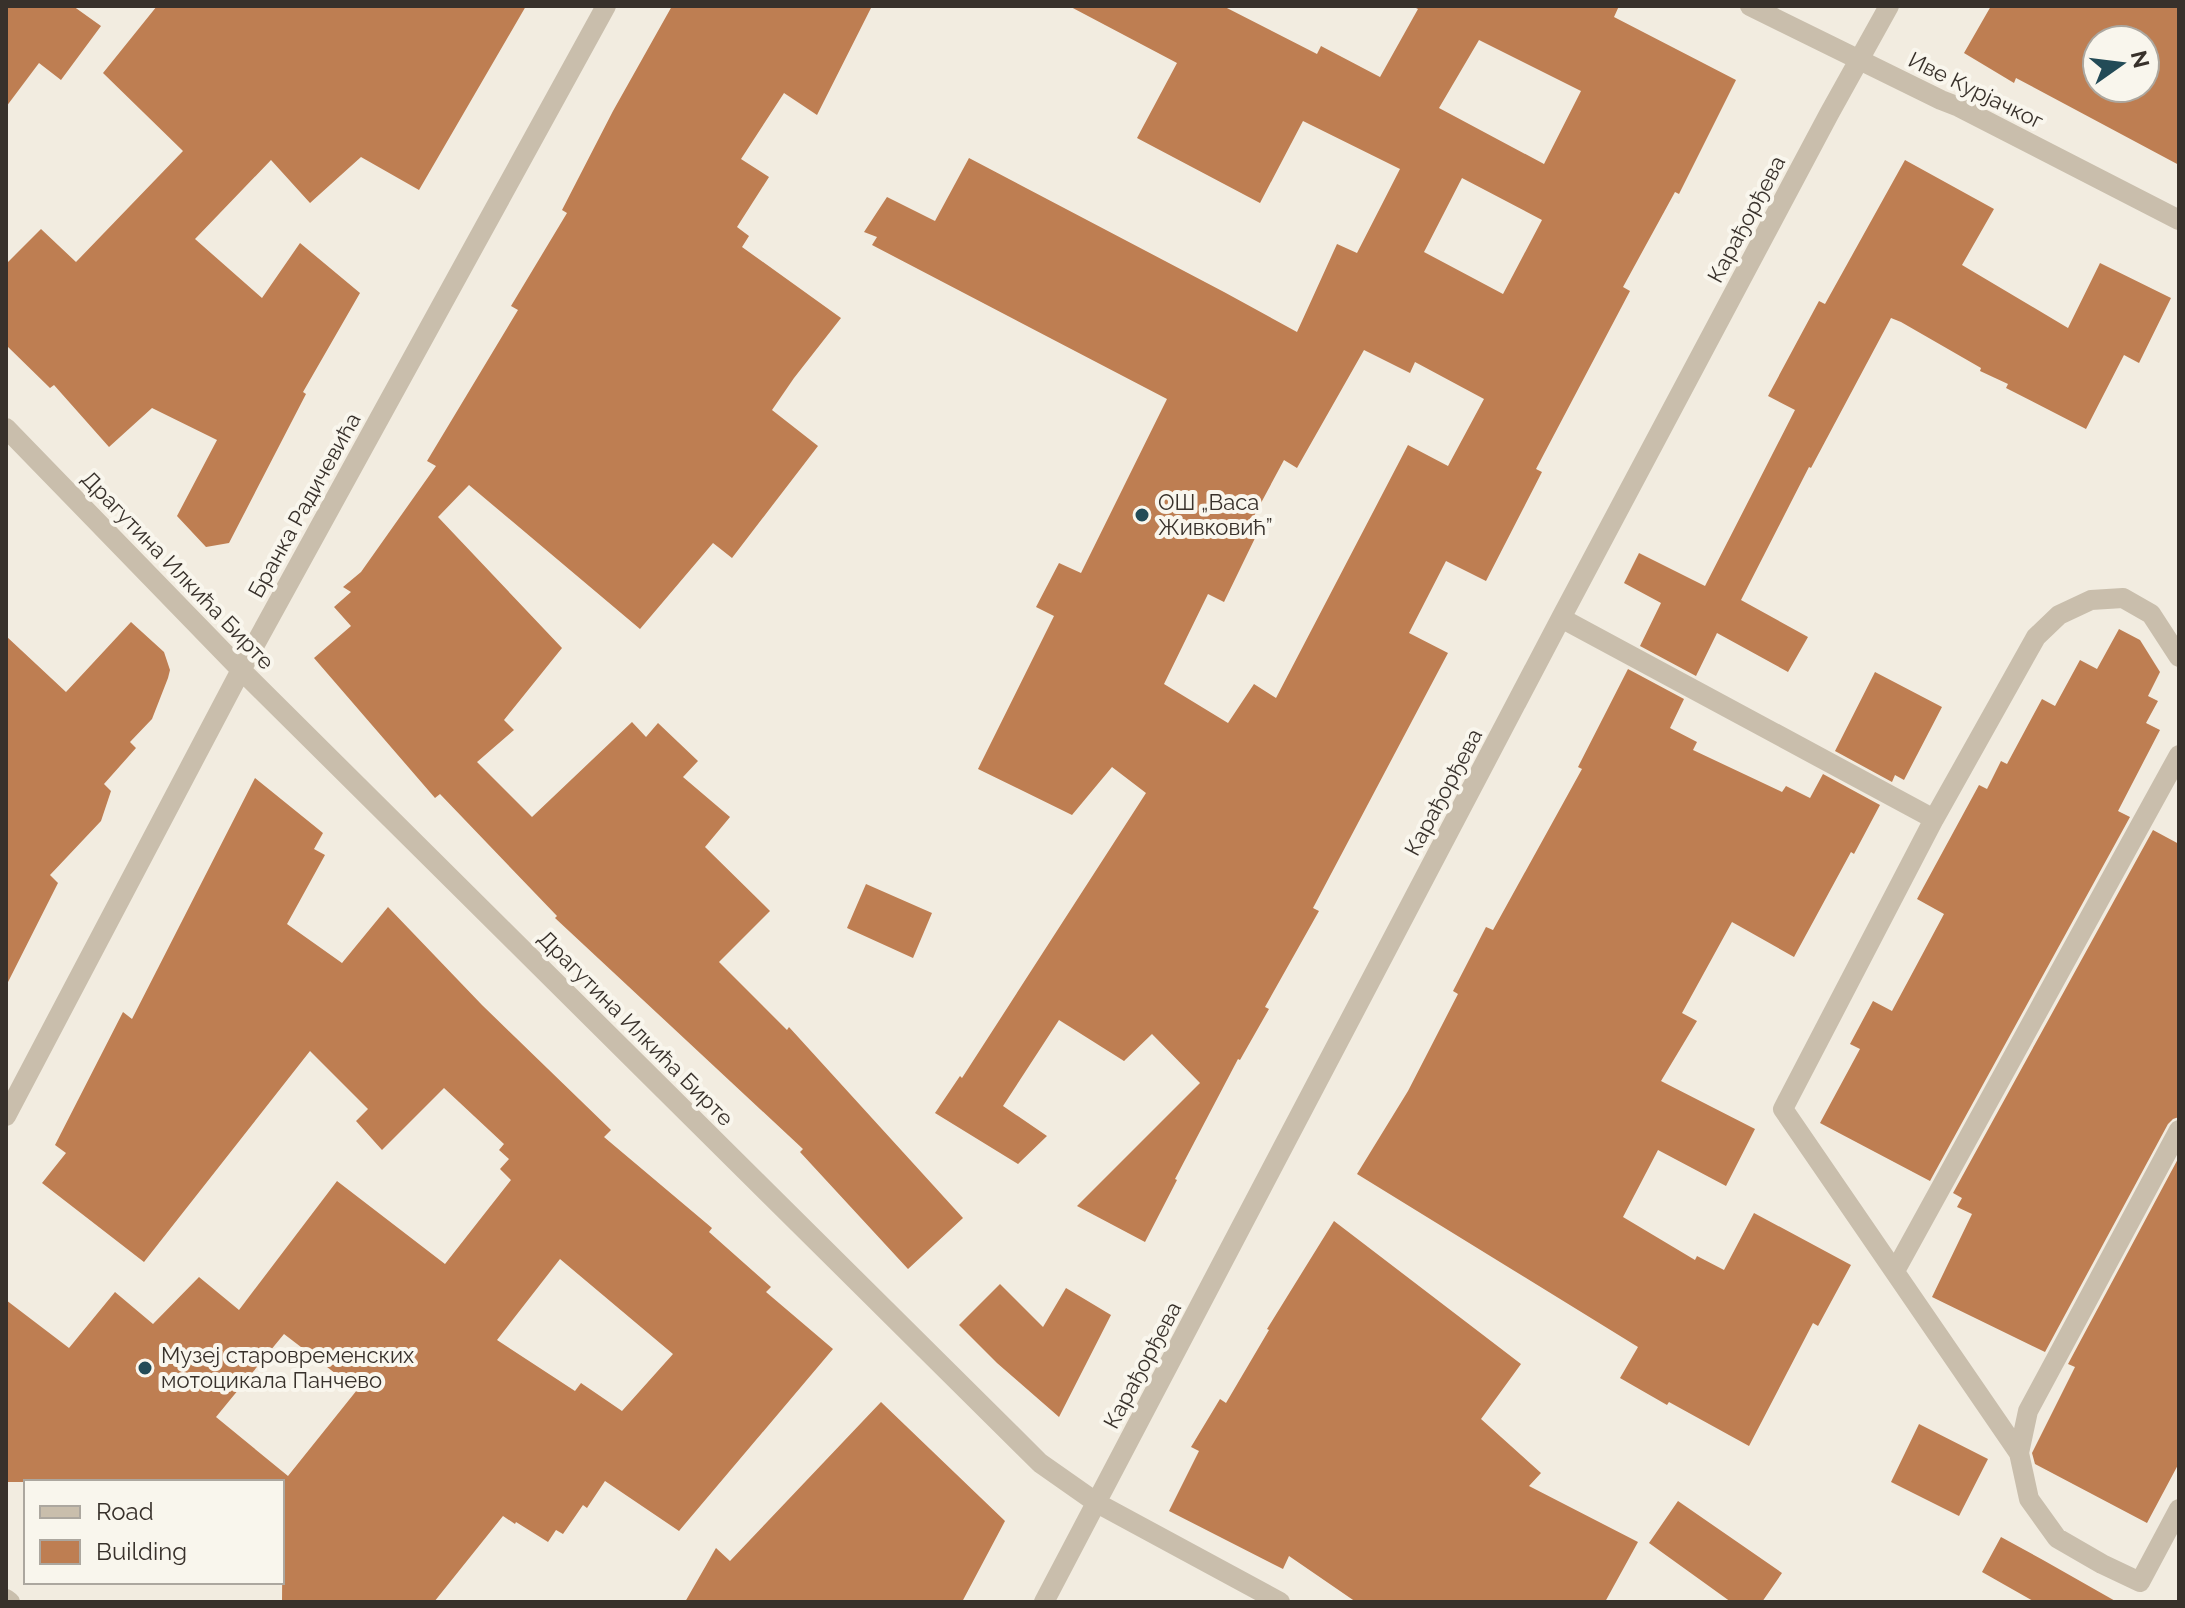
<svg xmlns="http://www.w3.org/2000/svg" width="2185" height="1608" font-family="Raleway,sans-serif">
<style>
.building{fill:#be7e52;fill-rule:evenodd}
.lines{fill:none;stroke-linecap:round;stroke-linejoin:round}
.minor{stroke:#c9beac;stroke-width:20}
.poi-dot{fill:#234b57;stroke:#f9f6ed;stroke-width:3}
.labels{text-anchor:middle;stroke-width:8;stroke-linejoin:round;paint-order:stroke}
.street-label{font-size:22px;fill:#38312b;stroke:#f9f6ed}
.poi-label{font-size:22px;fill:#38312b;stroke:#f9f6ed;text-anchor:start}
</style>
<rect width="100%" height="100%" fill="#f2ece0"/>
<path class="building" d="M6,6H73L101,26L61,80L39,63L6,107Z
M157,6H526L419,190L361,157L310,203L271,160L195,239L262,298L300,243L360,293L303,392L306,394L229,543L206,547L177,516L217,440L152,408L109,447L54,385L50,388L6,345V264L41,229L76,262L183,151L103,73Z
M672,6H872L817,115L784,93L741,159L769,177L737,227L749,236L742,247L841,318L794,378L772,410L818,446L732,558L713,543L640,629L469,485L438,517L562,648L504,720L514,730L477,762L532,817L632,722L646,737L658,723L698,761L683,777L730,817L705,847L770,911L719,962L787,1030L789,1027L963,1218L908,1269L800,1152L803,1149L555,918L557,916L440,794L435,798L314,658L351,626L334,607L351,592L343,587L361,572L436,466L427,461L518,310L511,306L567,213L562,210L613,111Z
M1069,6H1223L1317,54L1321,46L1380,77L1418,9L1412,6H1619L1614,17L1736,80L1679,194L1675,192L1623,287L1630,291L1536,469L1542,472L1486,581L1446,561L1409,633L1448,653L1313,908L1319,911L1265,1007L1269,1009L1240,1060L1238,1059L1175,1179L1177,1180L1145,1242L1077,1206L1200,1083L1152,1034L1124,1061L1059,1020L1003,1106L1047,1136L1018,1164L935,1113L960,1076L962,1078L1146,793L1112,767L1072,815L978,769L1054,616L1036,607L1059,563L1081,573L1167,399L872,245L877,237L864,232L887,197L935,221L969,158L1224,292L1297,332L1337,244L1357,253L1400,169L1303,121L1260,203L1137,138L1177,63ZM1479,40L1581,91L1544,164L1439,108ZM1462,178L1542,220L1503,294L1424,252ZM1364,350L1410,373L1415,362L1484,399L1448,466L1408,445L1276,698L1254,684L1228,723L1164,684L1208,594L1224,602L1257,534L1247,529L1284,460L1297,468Z
M1991,6H2179V165L2016,78L2014,83L1964,53ZM2097,40H2145V88H2097Z
M1905,160L1994,209L1962,265L2068,328L2100,263L2171,298L2139,363L2124,355L2086,429L2006,388L2008,384L1980,371L1981,368L1901,322L1891,318L1811,468L1809,467L1741,600L1808,637L1788,672L1717,633L1696,676L1640,646L1661,603L1624,583L1639,553L1705,586L1795,410L1768,396L1819,301L1825,304Z
M131,622L164,652L170,670L168,678L152,719L130,742L136,748L104,784L111,791L101,821L50,875L58,883L6,986V636L66,692Z
M2119,629L2140,640L2160,672L2148,696L2158,701L2146,723L2160,730L2118,811L2130,817L1930,1181L1820,1123L1860,1049L1850,1044L1873,1001L1892,1011L1944,914L1917,899L1979,785L1987,789L2001,761L2007,764L2042,699L2055,706L2080,660L2097,669Z
M1628,669L1684,699L1670,728L1697,742L1693,750L1782,792L1786,786L1810,798L1823,774L1880,805L1854,854L1851,852L1794,957L1732,922L1682,1013L1697,1021L1661,1081L1755,1129L1726,1186L1658,1150L1623,1217L1695,1260L1697,1256L1724,1270L1754,1213L1851,1265L1818,1326L1813,1323L1749,1446L1669,1402L1667,1405L1620,1378L1638,1347L1357,1174L1408,1091L1458,994L1453,991L1486,927L1493,930L1582,769L1578,767Z
M1875,672L1942,707L1904,780L1895,775L1892,782L1835,751Z
M255,778L323,833L314,849L325,855L287,924L342,963L388,907L482,1005L611,1130L604,1137L712,1228L709,1232L771,1287L766,1292L833,1349L679,1531L605,1481L587,1508L583,1505L563,1534L556,1530L548,1542L516,1522L515,1524L503,1516L434,1602H282L283,1482H6V1300L69,1348L115,1292L153,1324L199,1277L239,1310L337,1181L445,1264L511,1180L500,1169L509,1159L499,1150L504,1144L444,1088L382,1150L356,1121L368,1109L310,1051L144,1262L42,1183L66,1153L55,1145L123,1012L132,1019ZM560,1259L673,1354L622,1411L581,1383L575,1391L497,1340ZM284,1334L357,1390L288,1476L216,1417Z
M2153,830L2179,844V1117L2173,1119L2168,1124L2045,1352L1932,1297L1972,1214L1957,1207L1962,1198L1953,1193Z
M866,884L932,913L913,958L847,928Z
M2179,1157V1463L2147,1523L2035,1464L2032,1453L2075,1367L2068,1364Z
M1334,1221L1521,1364L1481,1419L1541,1473L1529,1486L1638,1542L1605,1602H1356L1289,1556L1283,1569L1169,1511L1199,1451L1191,1447L1220,1399L1226,1403L1269,1330L1267,1329Z
M1000,1284L1043,1327L1066,1288L1111,1315L1059,1417L997,1363L959,1325Z
M881,1402L1005,1521L962,1602H685L716,1548L730,1561Z
M1919,1424L1988,1459L1959,1516L1891,1482Z
M1678,1501L1782,1573L1762,1602H1731L1649,1543Z
M2001,1537L2043,1560L2117,1602H2035L1982,1572Z"/>
<g class="lines">
<path class="minor" d="M1750,6L1941,100L1959,107L2179,220
M6,428L241,670L1040,1463L1097,1503L1280,1602
M1561,618L1934,819
M6,1116L241,670L606,6
M2179,1130L2028,1411L2019,1453L2029,1499L2057,1538L2102,1564L2140,1582L2179,1509
M1895,1271L2179,755
M2019,1453L1783,1109L1934,819L2036,637L2059,615L2091,600L2123,598L2151,614L2179,657
M6,1599L10,1602
M1044,1602L1561,618L1829,114L1889,6"/>
</g>
<g class="poi-dot">
<circle cx="1142" cy="515" r="8"/>
<circle cx="145" cy="1368" r="8"/>
</g>
<g class="labels">
<g class="street-label">
<text transform="translate(1976 90) rotate(26)" y="8">Иве Курјачког</text>
<text transform="translate(1746 219) rotate(-62)" y="8">Карађорђева</text>
<text transform="translate(304 505) rotate(-61)" y="8">Бранка Радичевића</text>
<text transform="translate(178 570) rotate(46)" y="8">Драгутина Илкића Бирте</text>
<text transform="translate(1443 792) rotate(-62)" y="8">Карађорђева</text>
<text transform="translate(636 1028) rotate(45)" y="8">Драгутина Илкића Бирте</text>
<text transform="translate(1142 1365) rotate(-62)" y="8">Карађорђева</text>
</g>
<g class="poi-label">
<text x="1158" y="510">ОШ „Васа<tspan x="1158" dy="25">Живковић”</tspan></text>
<text x="161" y="1363">Музеј старовременских<tspan x="161" dy="25">мотоцикала Панчево</tspan></text>
</g>
</g>
<rect width="2185" height="1608" fill="none" stroke="#38312b" stroke-width="16"/>
<rect x="24" y="1480" width="260" height="104" fill="#f9f6ed" stroke="#aca79f" stroke-width="2"/>
<rect x="40" y="1506" width="40" height="12" fill="#c9beac" stroke="#aca79f" stroke-width="2"/>
<text x="96" y="1520" font-size="24" fill="#38312b">Road</text>
<rect x="40" y="1540" width="40" height="24" fill="#be7e52" stroke="#aca79f" stroke-width="2"/>
<text x="96" y="1560" font-size="24" fill="#38312b">Building</text>
<g transform="translate(2121 64) rotate(76)"><circle r="38" fill="#f9f6ed" stroke="#aca79f" stroke-width="2"/>
<path d="M0-6L14 30L0 20L-14 30Z" fill="#234b57"/>
<text y="-12" font-size="22" font-weight="bold" text-anchor="middle" fill="#38312b">N</text>
</g>
</svg>
